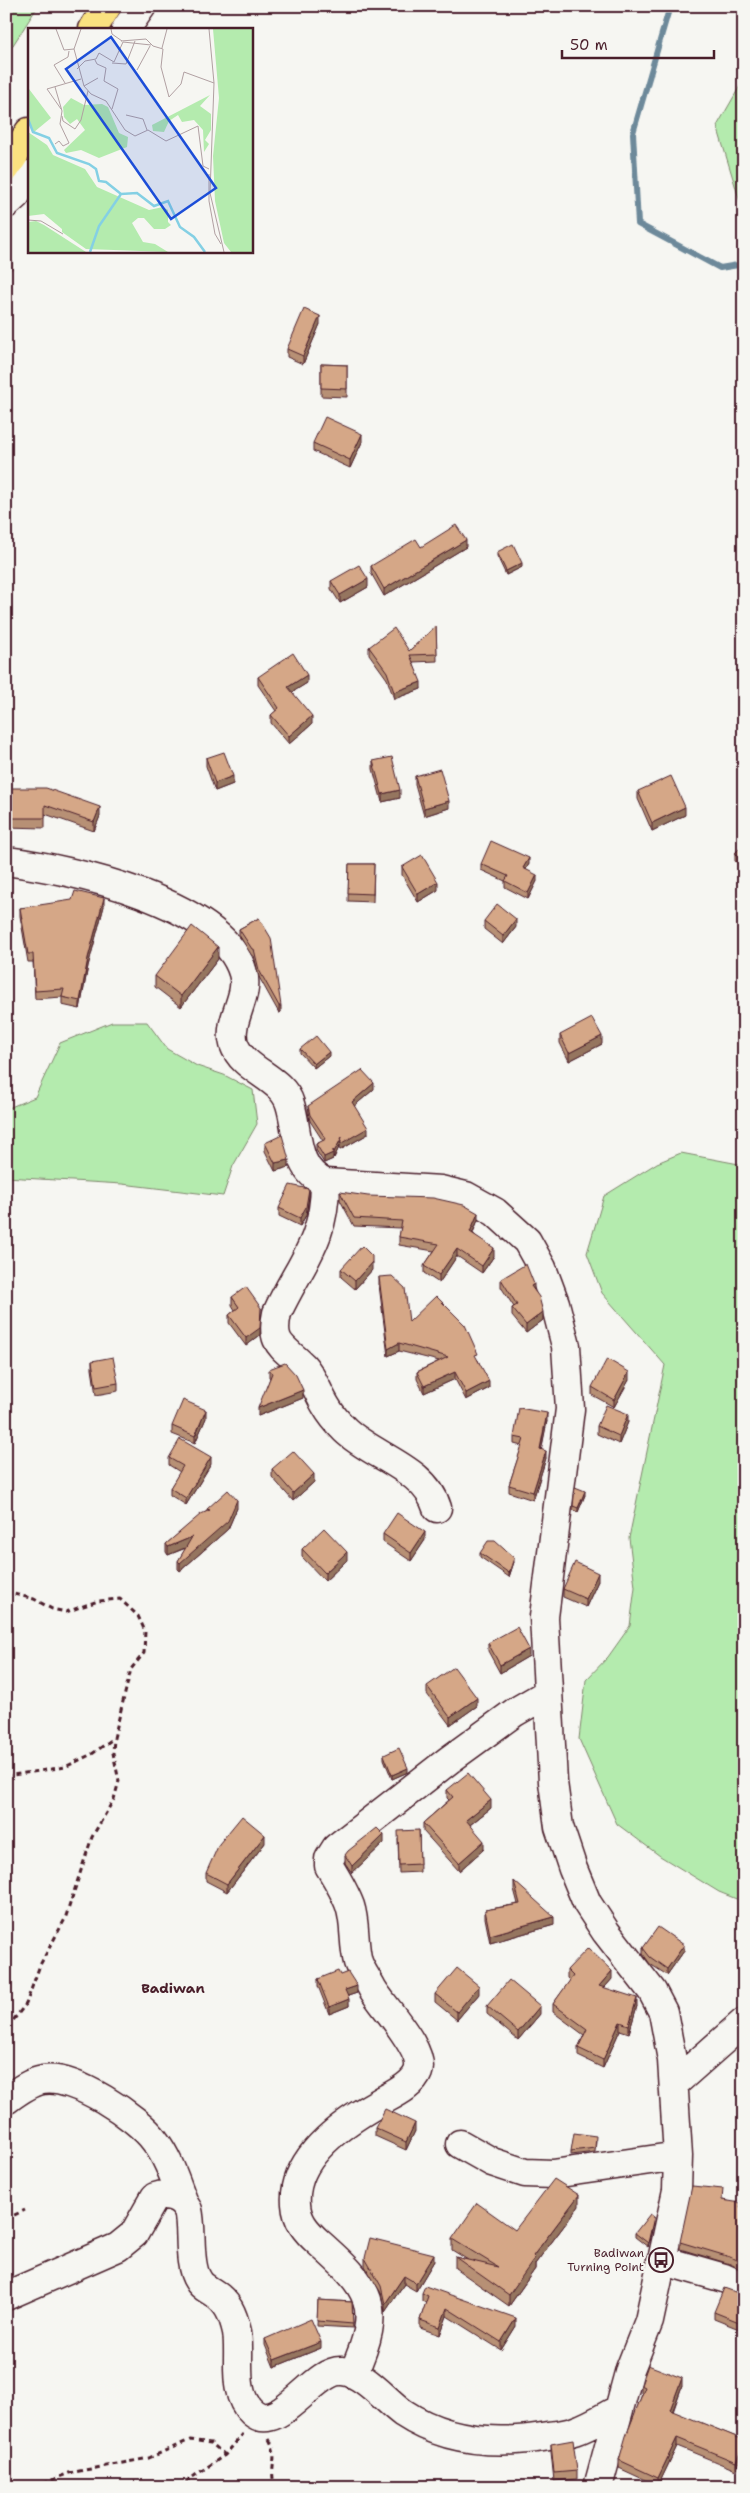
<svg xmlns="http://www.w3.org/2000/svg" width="750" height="2493" font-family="'Shantell Sans',sans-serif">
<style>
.green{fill:#b4ebae;stroke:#7f856c}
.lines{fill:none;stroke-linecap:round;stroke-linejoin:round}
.stream{stroke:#6d899a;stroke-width:6}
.minor-casing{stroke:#4a1f2b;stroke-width:31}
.major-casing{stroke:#4a1f2b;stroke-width:31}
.path{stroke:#4a1f2b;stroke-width:3;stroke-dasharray:5 4;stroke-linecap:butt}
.minor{stroke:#f6f6f2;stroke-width:28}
.major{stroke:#fae180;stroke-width:28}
.wall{fill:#b79074;stroke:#4a1f2b}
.shaded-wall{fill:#95755e;stroke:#4a1f2b}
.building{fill:#d5a787;stroke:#4a1f2b}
.labels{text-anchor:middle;stroke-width:4.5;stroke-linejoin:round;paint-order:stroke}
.poi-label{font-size:12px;fill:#4a1f2b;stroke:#f6f6f2;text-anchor:end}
.neighbourhood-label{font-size:14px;font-weight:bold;fill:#4a1f2b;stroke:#f6f6f2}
.inset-river{fill:none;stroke:#84d0e4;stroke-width:2.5}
.inset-road{fill:none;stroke:#b1a0a2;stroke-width:1}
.view{fill:#1d4ed8;fill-opacity:0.15;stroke:#1d4ed8;stroke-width:2.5}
.inset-edge{fill:none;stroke:#4a1f2b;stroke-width:2.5}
</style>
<rect width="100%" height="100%" fill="#f6f6f2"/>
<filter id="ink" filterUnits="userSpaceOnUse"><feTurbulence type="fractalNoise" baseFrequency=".02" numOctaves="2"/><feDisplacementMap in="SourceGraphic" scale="10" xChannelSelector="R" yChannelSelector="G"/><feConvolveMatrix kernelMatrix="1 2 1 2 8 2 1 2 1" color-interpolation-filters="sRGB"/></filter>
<g filter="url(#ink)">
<path class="green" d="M6,6H38L6,56Z
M744,79V205H741L717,126Z
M112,1022H147L167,1049L197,1066L224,1075L253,1090L257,1124L233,1166L223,1196L122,1184L6,1177V1109L35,1097L60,1043Z
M681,1153L744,1165V1902L719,1892L660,1856L617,1824L579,1739L586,1680L608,1657L630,1626L635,1587L629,1538L665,1365L602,1293L587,1253L604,1196L657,1163Z"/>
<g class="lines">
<path class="stream" d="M670,6L633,133L638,224L720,268L744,264"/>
<defs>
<path id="minor" d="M126,29L142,6
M6,204L16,195L29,175
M6,861C70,869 223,902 243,973C250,997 227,1020 234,1044C243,1071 282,1077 290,1104C299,1132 293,1168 325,1183L441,1190L466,1196L495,1212L527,1241L542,1268L555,1303L566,1346L570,1409L544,1617L553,1782L559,1827L573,1869L587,1903L606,1932L652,1991L663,2012L672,2060L678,2156L677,2190L649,2321L630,2369L598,2487
M325,1183C325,1242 300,1263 277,1313C270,1345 283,1346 303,1366C313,1377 318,1393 326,1406C331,1415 338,1423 345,1430C373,1457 425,1468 437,1508
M674,2084L744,2022
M6,2100C17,2092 30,2082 43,2080C73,2074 138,2117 155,2141C169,2159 176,2183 184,2203
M460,2144L492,2162L525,2173L553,2174L678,2156
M661,2260L724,2278L744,2287
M6,2296L118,2247L134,2234L155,2197C169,2192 181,2197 188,2210C193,2229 187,2264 198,2280C201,2286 207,2289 212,2292C228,2302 233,2314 237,2332C241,2357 231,2393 252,2412C279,2436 314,2368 342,2371C363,2372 386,2401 403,2413C447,2442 499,2445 549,2436C557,2435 567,2434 575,2431C590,2426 604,2417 619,2409
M353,2374C384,2305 371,2289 318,2242C306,2231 297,2221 296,2204C292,2157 344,2122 380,2102C392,2095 413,2086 418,2072C426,2051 383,2007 372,1988C368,1980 361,1971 358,1962C353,1944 356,1924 350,1906C345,1892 337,1879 329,1866V1859L336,1848L449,1760L515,1712L548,1693"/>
<path id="major" d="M93,29L107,6
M6,168L29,132"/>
</defs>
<use href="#minor" class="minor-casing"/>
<use href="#major" class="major-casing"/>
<path class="path" d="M6,1592L34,1599L52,1609L66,1612L98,1601L120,1599L138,1616L145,1631L144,1653L131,1669L114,1738L92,1754L65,1767L6,1776
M6,2025L11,2023L26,2004L40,1965L65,1919L92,1837L114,1799L119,1781L113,1753L114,1738
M6,2219L25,2210
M269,2439C280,2459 268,2466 275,2487
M35,2487L69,2473L149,2458L190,2440L211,2443L225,2455
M178,2487L225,2455L243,2434"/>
<use href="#minor" class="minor"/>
<use href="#major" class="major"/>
</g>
<path class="wall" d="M320,324L303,364L287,357V349Z
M321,364L347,365V397L321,396Z
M362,442L350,468L313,451V443Z
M421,547H466L384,596L371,573V566Z
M497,552L522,567L506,575L497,556Z
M331,581L368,587L340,603L331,589Z
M436,626L437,661L413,662L421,689L394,699L387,679L369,654V647L409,651Z
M258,677L307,683L292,692L312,724L289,744L271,723V715L276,711L258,685Z
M206,758L233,784L215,791L206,766Z
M373,761L400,798L382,802L373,769Z
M415,776L449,808L424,816L415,784Z
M6,788L100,816L94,831L45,814V828L6,827Z
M638,791L685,815L652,831L638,799Z
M744,844V868L735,861V853Z
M349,864H374L373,902L348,901Z
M481,864H529L526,869L537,881L528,899L505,887V881L481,870Z
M402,867L438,890L418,902L402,875Z
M104,906L88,966L80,1009L62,1005V997L35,999L33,962H28L20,916V908Z
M259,918L281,1012L279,1013L259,977L254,956H252L239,935V929Z
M484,921L516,927L503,944L484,929Z
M218,959L181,1007L155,987V976Z
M560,1035L602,1044L569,1061L560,1043Z
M300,1049L329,1056L314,1068L300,1053Z
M374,1089L354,1106L368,1134L340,1150V1145L334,1158L333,1156V1159L324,1163L316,1150V1144L323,1141L310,1121L308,1112V1106Z
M265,1143L289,1167L275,1171L265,1151Z
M340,1192L478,1220L473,1233L494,1256L482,1273L457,1256L439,1283L424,1273V1266L434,1251L399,1245V1237L401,1228L354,1226L340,1200Z
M309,1197L306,1215L300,1226L279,1216V1208Z
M341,1269L372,1270L355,1289L341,1277Z
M379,1277L409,1322L478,1360L489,1388L466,1400L455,1379L424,1393L417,1379V1372L439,1361L399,1351L388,1356L379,1285Z
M501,1279L543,1320L526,1333L512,1316V1308L514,1307L501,1287Z
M232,1297L260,1335L246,1346L229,1323V1315L235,1310L232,1305Z
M92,1361L118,1383V1391L96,1395L92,1369Z
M269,1369L303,1398L258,1416L270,1378L269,1377Z
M629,1380L614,1407L592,1395V1387Z
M206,1418L195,1443L172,1434V1426Z
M547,1421L541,1450L546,1458L533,1500L509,1492V1485L522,1446L514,1444V1437Z
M628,1422L619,1444L597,1434V1426Z
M169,1458L211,1464L186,1505L170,1495V1488L180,1472L169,1465Z
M272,1469L314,1482L293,1501L272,1477Z
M585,1495L578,1512L573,1510V1506Z
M237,1508L228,1529L180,1571L178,1569V1561L186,1548L168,1555L166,1552V1544L207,1511V1509Z
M383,1534L425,1540L411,1561L383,1542Z
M302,1549L347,1560L325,1581L302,1557Z
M480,1553L514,1562L509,1577L480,1557Z
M598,1581L586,1607L563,1597V1589Z
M488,1643L529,1656L500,1673L488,1651Z
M427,1686L477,1706L450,1725L427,1694Z
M384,1755L408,1772L392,1779L384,1759Z
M447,1790L491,1808L470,1825L484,1849L459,1871L423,1831V1823L449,1800L447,1798Z
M419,1830L420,1872L399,1873L398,1839Z
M265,1843L227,1892L206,1881V1873Z
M384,1843L352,1873L345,1863V1855Z
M514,1881L554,1925L490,1943L485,1918V1910L518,1904L514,1889Z
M643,1948L684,1951L667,1975L650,1964L643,1954Z
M567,1970L612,1979L604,1988L637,2006L629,2033L620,2030L603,2068L578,2056V2048L584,2035L553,2012V2004L570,1981L567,1978Z
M340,1975L357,1993L348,1996L349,2006L329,2014L318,1986V1979Z
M435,1994H479L457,2020L435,2002Z
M487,2006L540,2014L518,2040L487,2014Z
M375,2128L415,2131L406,2150L375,2136Z
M596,2140L595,2152L571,2155V2151Z
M723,2200L744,2208V2271L730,2264L680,2249V2242Z
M579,2206L535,2264V2269L509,2306L455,2268V2257L468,2260L452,2250V2239L515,2230Z
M654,2221L648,2247L635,2237V2233Z
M365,2258L434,2261L416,2291L404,2284L385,2312L381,2293L365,2266Z
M422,2293L516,2326L501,2350L447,2316L440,2335L420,2328V2320L426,2303L422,2301Z
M744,2295V2331L714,2319V2312Z
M318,2300L352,2302L353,2328L317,2326Z
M265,2339L321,2348L274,2367L265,2345Z
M641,2385L682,2386L673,2412L744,2440L736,2470L677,2446L658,2486L619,2468V2460L642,2394L641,2393Z
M551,2444L577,2471V2479L554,2481L551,2452Z"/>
<path class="shaded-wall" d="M12,260V268L6,278V270Z
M320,316V324L303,364V356Z
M362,434V442L350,468V460Z
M466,540V547L384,596V589Z
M522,563V567L506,575V571Z
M368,579V587L340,603V595Z
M307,675V683L288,695V687Z
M421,682V689L394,699V692Z
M312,716V724L289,744V736Z
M233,776V784L215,791V783Z
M400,790V798L382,802V794Z
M449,801V808L424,816V808Z
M100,807V816L94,831V822Z
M685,807V815L652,831V823Z
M529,858V864L523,874V868Z
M537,875V881L528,899V893Z
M438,882V890L418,902V894Z
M104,898V906L88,966L80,1009V1001L88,958Z
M516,919V927L503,944V936Z
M218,947V959L181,1007V996Z
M279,1006H281V1012L279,1013Z
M602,1036V1044L569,1061V1053Z
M329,1052V1056L314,1068V1064Z
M374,1083V1089L352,1108V1102Z
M368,1128V1134L340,1150V1145L334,1158V1152L342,1137Z
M333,1153V1159L324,1163V1157Z
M289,1160V1167L275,1171V1163Z
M309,1189V1197L306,1215L300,1226V1218Z
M478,1213V1220L470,1239V1232Z
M494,1248V1256L482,1273V1266Z
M457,1249V1256L439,1283V1275Z
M372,1262V1270L355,1289V1281Z
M534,1284V1292L531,1286Z
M261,1308L260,1335L246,1346V1338Z
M543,1312V1320L526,1333V1325Z
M399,1343V1351L388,1356V1349Z
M455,1372V1379L424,1393V1386Z
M629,1372V1380L614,1407V1400Z
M489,1381V1388L466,1400V1393Z
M303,1390V1398L258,1416V1408Z
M206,1410V1418L195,1443V1436Z
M547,1413V1421L540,1457V1449Z
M628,1414V1422L619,1444V1436Z
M546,1451V1458L533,1500V1492Z
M211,1457V1464L186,1505V1498Z
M314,1474V1482L293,1501V1493Z
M585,1491V1495L578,1512V1508Z
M237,1500V1508L228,1529L180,1571V1563Z
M425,1532V1540L411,1561V1553Z
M192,1537V1545L168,1555V1547Z
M347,1552V1560L325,1581V1573Z
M514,1558V1562L509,1577V1573Z
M598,1573V1581L586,1607V1599Z
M529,1649V1656L500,1673V1665Z
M477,1698V1706L450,1725V1717Z
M408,1768V1772L392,1779V1775Z
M491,1800V1808L466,1828V1820Z
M265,1835V1843L227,1892V1884Z
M384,1835V1843L352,1873V1866Z
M484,1841V1849L459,1871V1863Z
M554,1917V1925L490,1943V1935Z
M684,1945V1951L667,1975V1969Z
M8,1962V1970L6,1971V1963Z
M612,1971V1979L599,1994V1986Z
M357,1986V1993L345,1997V1990Z
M479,1986V1994L457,2020V2012Z
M637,1998V2006L629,2033V2025Z
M349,1999V2006L329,2014V2007Z
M540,2006V2014L518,2040V2032Z
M620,2022V2030L603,2068V2060Z
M415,2123V2131L406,2150V2142Z
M579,2195V2206L535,2264V2269L509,2306V2295L533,2256Z
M654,2217V2221L648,2247V2243Z
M434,2254V2261L416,2291V2283Z
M404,2276V2284L385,2312V2304Z
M447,2308V2316L440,2335V2327Z
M516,2318V2326L501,2350V2342Z
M321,2342V2348L274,2367V2360Z
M682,2378V2386L670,2418V2410Z
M677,2438V2446L658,2486V2478Z
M744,2443V2451L736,2470V2462Z"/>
<path class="building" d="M6,257L12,260L6,270Z
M304,309L320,316L303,356L287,349Z
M321,364L347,365V389L321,388Z
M325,417L362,434L350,460L313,443Z
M456,525L466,540L384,589L371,566L416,539L421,547Z
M513,544L522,563L506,571L497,552Z
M359,565L368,579L340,595L331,581Z
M436,626L437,654L410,655L421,682L394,692L387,672L369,647L394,628L409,651Z
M293,653L307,675L288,687L312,716L289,736L271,715L279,708L258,677Z
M224,752L233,776L215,783L206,758Z
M392,757L400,790L382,794L373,761Z
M440,769L449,801L424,808L415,776Z
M671,776L685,807L652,823L638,791Z
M6,788H46L100,807L94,822L45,805V818H6Z
M491,841L529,858L523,868L537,875L528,893L505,881L508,876L481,864Z
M744,844V861L735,853Z
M422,855L438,882L418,894L402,867Z
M349,864H374L373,894L348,893Z
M75,891L104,898L88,958L80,1001L62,997L64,989L35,991L33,954H28L20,908L72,900Z
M497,904L516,919L503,936L484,921Z
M259,918L271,938L281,1006H279L259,970L254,949H252L239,929Z
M192,926L218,947L181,996L155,976Z
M592,1018L602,1036L569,1053L560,1035Z
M316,1036L329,1052L314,1064L300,1049Z
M362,1070L374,1083L352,1102L368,1128L340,1144L342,1137L334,1152L333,1150V1153L324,1157L316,1144L326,1139L310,1115L308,1106Z
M282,1135L289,1160L275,1163L265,1143Z
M290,1185L309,1189L306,1207L300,1218L279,1208Z
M340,1192L368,1196L433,1198L464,1205L478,1213L470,1232L494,1248L482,1266L457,1249L439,1275L424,1266L439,1244L399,1237L402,1221L354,1218Z
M362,1246L372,1256V1262L355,1281L341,1269Z
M526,1264L534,1284L531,1286L539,1297L543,1312L526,1325L512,1308L517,1305L501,1279Z
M392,1276L405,1288L409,1322L436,1296L465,1325L478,1354L475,1355L489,1381L466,1393L455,1372L424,1386L417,1372L448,1357L399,1343L388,1349L379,1277Z
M246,1287L261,1308L260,1328L246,1338L229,1315L239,1307L232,1297Z
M113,1357L118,1383L96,1387L92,1361Z
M607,1359L629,1372L614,1400L592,1387Z
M285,1363L296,1375L303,1390L258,1408L272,1373L269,1369Z
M183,1400L206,1410L195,1436L172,1426Z
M606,1405L628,1414L619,1436L597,1426Z
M519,1408L547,1413L540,1449L546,1451L533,1492L509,1485L524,1439L514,1437Z
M180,1439L211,1457L186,1498L170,1488L183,1466L169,1458Z
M293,1451L314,1474L293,1493L272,1469Z
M575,1487L585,1491L578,1508L573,1506Z
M228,1490L237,1500L228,1521L180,1563L178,1561L192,1537L168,1547L166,1544L201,1514L210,1510L207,1509Z
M397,1513L425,1532L411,1553L383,1534Z
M324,1528L347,1552L325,1573L302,1549Z
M488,1541H495L514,1558L509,1573L480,1553Z
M575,1562L598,1573L586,1599L563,1589Z
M517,1627L529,1649L500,1665L488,1643Z
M454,1667L477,1698L450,1717L427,1686Z
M399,1748L408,1768L392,1775L384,1755Z
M468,1773L491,1800L466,1820L484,1841L459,1863L423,1823L453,1797L447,1790Z
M242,1816L265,1835L227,1884L206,1873L219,1844Z
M377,1828L384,1835L352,1866L345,1855L348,1851Z
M419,1830L420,1864L399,1865L398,1831Z
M514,1881L554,1917L490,1935L485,1910L520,1904Z
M658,1927L684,1945L667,1969L650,1957L643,1948Z
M588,1948L612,1971L599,1986L637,1998L629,2025L620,2022L603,2060L578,2048L587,2029L553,2004L573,1976L567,1970Z
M457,1968L479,1986L457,2012L435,1994Z
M338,1971L340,1975L348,1972L357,1986L345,1990L349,1999L329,2007L318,1979Z
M509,1980L540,2006L518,2032L487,2006Z
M385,2109L415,2123L406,2142L375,2128Z
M574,2133L596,2136L595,2148L571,2151Z
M554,2179L579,2195L533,2256L535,2258L509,2295L455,2257L498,2267L452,2239L477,2203L515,2230Z
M692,2186L723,2189L722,2200L741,2203L740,2207L744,2208V2264L730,2257L680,2242Z
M650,2214L654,2217L648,2243L635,2233Z
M370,2238L434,2254L416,2283L404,2276L385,2304L381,2286L365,2258Z
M425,2286L516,2318L501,2342L447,2308L440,2327L420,2320L428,2296L422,2293Z
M724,2288L744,2295V2324L714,2312Z
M318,2300L352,2302L353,2324L317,2321Z
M311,2319L321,2342L274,2360L265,2339Z
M648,2365L682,2378L670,2410L744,2440V2443L736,2462L677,2438L658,2478L619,2460L626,2436L645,2387L641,2385Z
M573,2440L577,2471L554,2473L551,2444Z
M685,2483L690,2487H683Z"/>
</g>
<defs>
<symbol id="bus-ring" viewBox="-11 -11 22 22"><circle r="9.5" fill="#f6f6f2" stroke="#4a1f2b" stroke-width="1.5"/><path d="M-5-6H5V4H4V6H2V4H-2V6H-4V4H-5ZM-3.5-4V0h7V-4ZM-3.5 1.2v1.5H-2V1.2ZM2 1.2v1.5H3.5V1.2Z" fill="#4a1f2b"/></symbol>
</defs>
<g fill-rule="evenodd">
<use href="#bus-ring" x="647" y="2246" width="28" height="28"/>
</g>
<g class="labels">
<g class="poi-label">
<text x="644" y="2257">Badiwan<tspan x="644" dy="14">Turning Point</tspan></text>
</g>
<g class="neighbourhood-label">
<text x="173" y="1993">Badiwan</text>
</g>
</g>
<g transform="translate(28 28)">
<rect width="225" height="225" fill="#f6f6f2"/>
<path d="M185,1H225V224H203L196,215L187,173L185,128L191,70ZM0,21L1,61L23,90L6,104L0,91ZM182,67L172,78L183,86V102L177,112L181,116L176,124L175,102L166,92L154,94L150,87L141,93L136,104L125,103L124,97ZM43,70L56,77L74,76L80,79L91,105L100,109L99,119L71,130L53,122L38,125L36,122L57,102L49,91L42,96L36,89L35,79ZM0,104L19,117L25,127L57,141L69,159L121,182L135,179L140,182V194L143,197L137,201H126L116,190H110L104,195L115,214L127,216L140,224L58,221L34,204V201L16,186L0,188ZM8,193L16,197L58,224H0V194Z" fill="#b4ebae"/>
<path class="inset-river" d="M0,91L5,104L21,110L29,125L61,136L68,141L71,153L78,154L93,166L109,165L126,178L140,173L152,199L166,209L177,224M62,224L71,198L93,166"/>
<path class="inset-road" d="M28,1L36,22L46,21L56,58L63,66L78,73L97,102L107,108L120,102L138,113L170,98L175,138L181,141M83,1L84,6L94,13M181,1L186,55L182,165L196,224M93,13L118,11L125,18L135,21L133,39L141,69L153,56L156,44L186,55M134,20L139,1M46,21L53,1M67,32L69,36L78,40L76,53L90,61L84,81M84,35L98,36L107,13M49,41L57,33L68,31L71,25L86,34L95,14L123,17M109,42L122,18M37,55L26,37L40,29L41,23M56,58L70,50M33,81L19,61L53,51M98,87L115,91L119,102M34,88L35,93L47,101L53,92L60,63M27,116L31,113L35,118L41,115L32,96L34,83L27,59M181,146V173L187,206L193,216M0,192L13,193L35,206"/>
<path class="view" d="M83,9L188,160L143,191L38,41Z"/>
<rect width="225" height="225" class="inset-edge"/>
</g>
<rect width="750" height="2493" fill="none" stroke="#f6f6f2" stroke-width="25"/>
<rect x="12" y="12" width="725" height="2468" fill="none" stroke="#4a1f2b" stroke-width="2" filter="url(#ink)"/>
<path d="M562 50v8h152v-8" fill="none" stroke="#4a1f2b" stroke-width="2.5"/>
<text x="570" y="50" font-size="15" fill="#4a1f2b" stroke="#f6f6f2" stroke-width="4" paint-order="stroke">50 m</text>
</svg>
